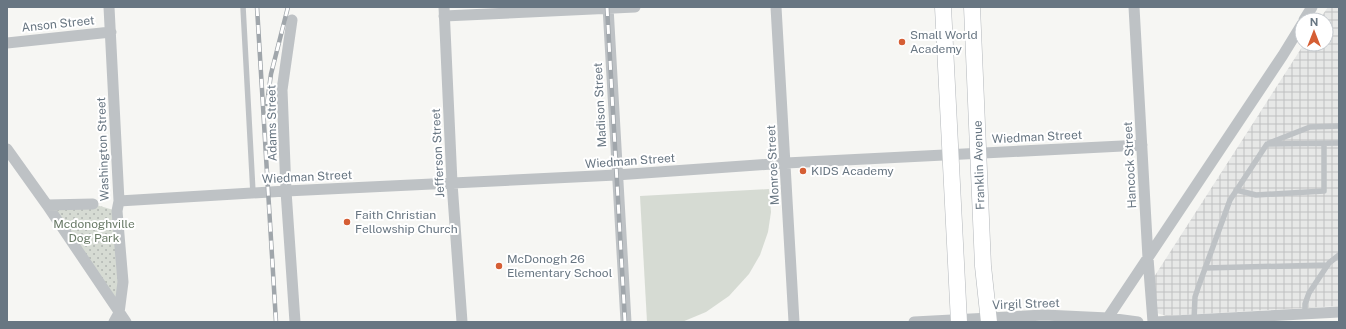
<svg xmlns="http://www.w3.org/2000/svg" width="1346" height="329" font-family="'Public Sans',sans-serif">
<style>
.industrial{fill:url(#industrial-grid)}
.park{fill:url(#park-dots)}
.pitch{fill:#d6dbd3}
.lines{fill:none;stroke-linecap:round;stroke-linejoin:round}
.secondary-casing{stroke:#b3b7bb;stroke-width:17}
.lane{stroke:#bec2c5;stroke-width:5.5}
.street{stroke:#bec2c5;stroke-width:11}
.secondary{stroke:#fff;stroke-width:16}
.rail-casing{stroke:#a0a6ab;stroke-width:4.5}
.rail{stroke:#fff;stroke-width:3;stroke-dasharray:9;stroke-linecap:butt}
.poi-dot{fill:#d55e34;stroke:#fff;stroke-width:1.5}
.labels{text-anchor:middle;stroke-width:4;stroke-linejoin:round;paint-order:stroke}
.street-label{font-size:12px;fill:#687682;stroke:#fff}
.poi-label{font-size:12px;fill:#687682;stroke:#fff;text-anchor:start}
.park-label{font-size:12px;fill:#697a66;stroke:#fff}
</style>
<defs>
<pattern id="industrial-grid" width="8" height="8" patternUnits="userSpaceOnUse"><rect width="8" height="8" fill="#e7e8e7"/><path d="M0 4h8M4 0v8" fill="none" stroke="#bfc1c1"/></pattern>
<pattern id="park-dots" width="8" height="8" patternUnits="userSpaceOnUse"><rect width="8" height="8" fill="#d6dbd3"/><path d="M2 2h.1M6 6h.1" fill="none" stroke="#b1b6b1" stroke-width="1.8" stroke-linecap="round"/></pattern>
</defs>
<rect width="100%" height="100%" fill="#f6f6f3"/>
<path class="industrial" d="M1328,7H1339V306L1166,316L1157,313L1154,277L1304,44H1326V20H1319Z"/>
<path class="park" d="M93,204L117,211L119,313L47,205Z"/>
<path class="pitch" d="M769,189L771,212L768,232L760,255L749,274L729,296L706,312L682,322H647L640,196Z"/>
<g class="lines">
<defs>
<path id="secondary" d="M943,7L959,322
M972,7L983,266L989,322"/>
</defs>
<use href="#secondary" class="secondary-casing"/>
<path class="lane" d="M243,7L253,193
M1269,143L1310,127L1339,126
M1236,190L1256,195L1324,191V144
M1205,268L1328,265
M1305,314V304L1309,293L1329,263L1339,255
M1194,320L1195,297L1199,285L1230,200L1267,144L1339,143"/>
<path class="street" d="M109,7L119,201L117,211L123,282L119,313L114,322
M444,7L452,183L462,322
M608,7L626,322
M776,7L794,322
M1134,7L1148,258L1153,322
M444,16L635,7
M292,20L282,90L286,191L295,322
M1304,20L1312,7
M7,43L111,32
M7,149L47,205L126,322
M119,201L286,191L616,175L786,163L1142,145
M47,205L93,204
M914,322L1044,315L1108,318L1138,322
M1105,322L1283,55L1302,24
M1155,322L1339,312"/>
<use href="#secondary" class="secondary"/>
<defs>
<path id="rail" d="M257,7L276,322
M607,7L625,322
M267,104L271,74L288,7"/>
</defs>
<use href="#rail" class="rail-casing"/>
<use href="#rail" class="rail"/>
</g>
<g class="poi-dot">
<circle cx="902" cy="42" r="4"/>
<circle cx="803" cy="171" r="4"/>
<circle cx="347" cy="222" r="4"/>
<circle cx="499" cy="266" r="4"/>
</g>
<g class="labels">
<g class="street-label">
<text transform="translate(58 24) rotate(-6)" y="4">Anson Street</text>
<text transform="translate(600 105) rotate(-93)" y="4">Madison Street</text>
<text transform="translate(272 123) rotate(-91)" y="4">Adams Street</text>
<text transform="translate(1037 137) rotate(-3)" y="4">Wiedman Street</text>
<text transform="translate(103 149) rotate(-92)" y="4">Washington Street</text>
<text transform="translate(438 153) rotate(-93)" y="4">Jefferson Street</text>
<text transform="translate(630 161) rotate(-4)" y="4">Wiedman Street</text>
<text transform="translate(773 165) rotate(-93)" y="4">Monroe Street</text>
<text transform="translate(979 165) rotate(-92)" y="4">Franklin Avenue</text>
<text transform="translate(1130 165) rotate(-93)" y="4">Hancock Street</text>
<text transform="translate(307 177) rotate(-3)" y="4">Wiedman Street</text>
<text transform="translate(1026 304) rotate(-2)" y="4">Virgil Street</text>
</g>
<g class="poi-label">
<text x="910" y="39">Small World<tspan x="910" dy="14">Academy</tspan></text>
<text x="811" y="175">KIDS Academy</text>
<text x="355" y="219">Faith Christian<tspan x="355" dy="14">Fellowship Church</tspan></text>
<text x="507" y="263">McDonogh 26<tspan x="507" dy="14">Elementary School</tspan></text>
</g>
<g class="park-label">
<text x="94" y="228">Mcdonoghville<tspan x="94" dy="14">Dog Park</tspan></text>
</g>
</g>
<rect width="1346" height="329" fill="none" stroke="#687682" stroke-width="16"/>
<g transform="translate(1314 32)"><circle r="19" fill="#ffffff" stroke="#c3c8cd"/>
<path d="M0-3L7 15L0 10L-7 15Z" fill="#d55e34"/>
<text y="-6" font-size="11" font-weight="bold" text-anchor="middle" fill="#687682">N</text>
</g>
</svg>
